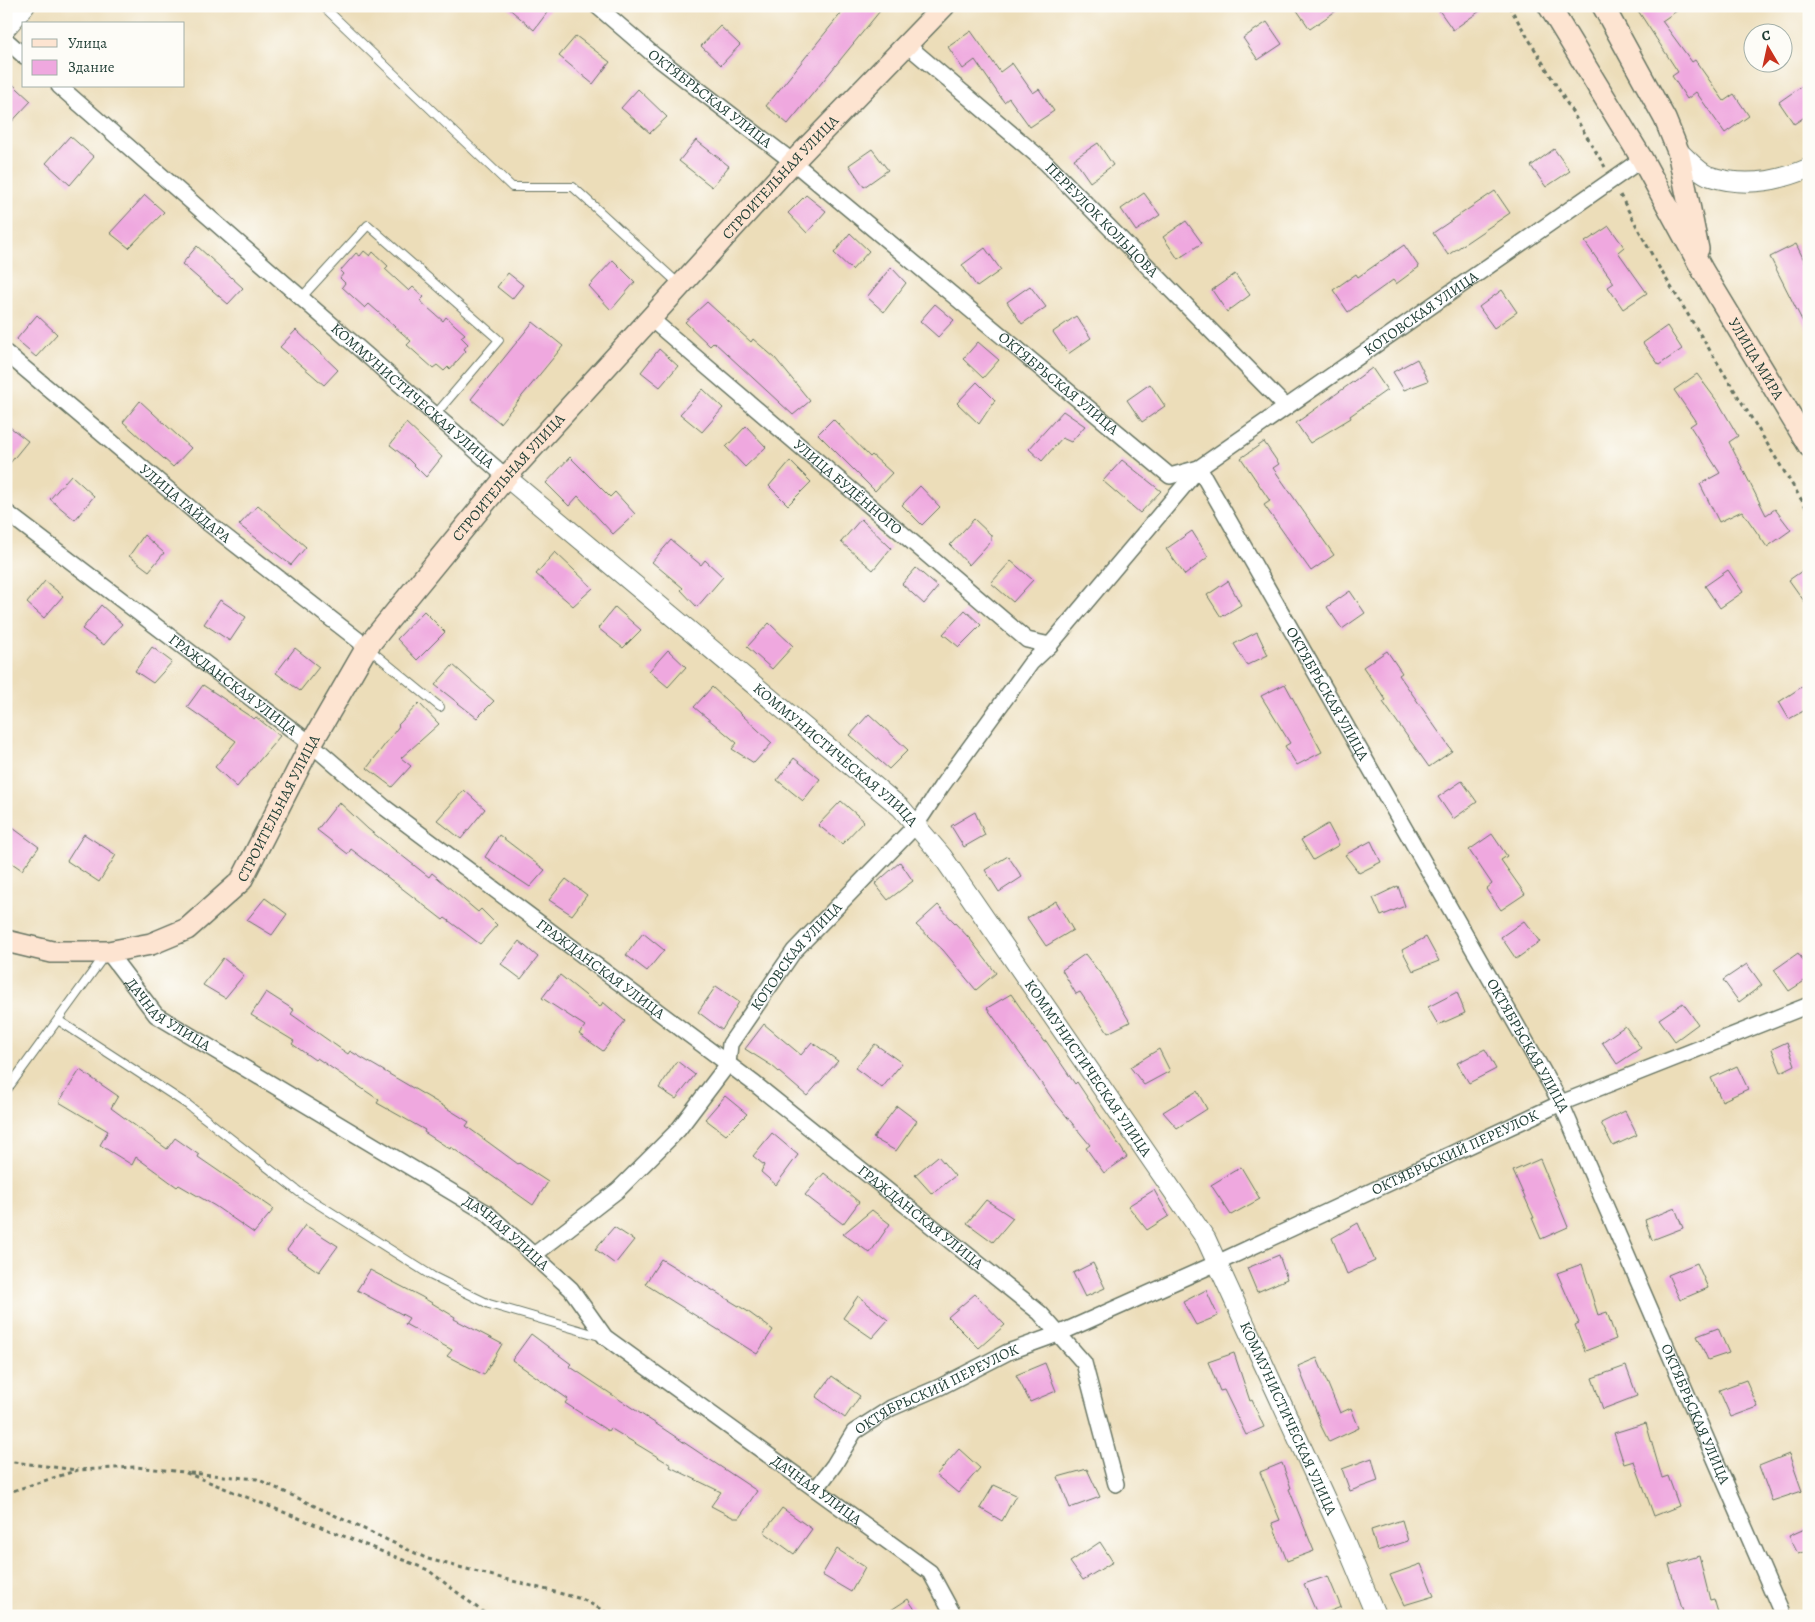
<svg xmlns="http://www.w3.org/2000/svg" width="1815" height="1622" font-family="Alegreya,serif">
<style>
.building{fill:#efa8df}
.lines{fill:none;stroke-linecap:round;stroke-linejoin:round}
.service-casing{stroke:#677563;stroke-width:10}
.minor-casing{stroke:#677563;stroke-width:18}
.tertiary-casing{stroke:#677563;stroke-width:21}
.secondary-casing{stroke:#677563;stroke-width:24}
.path{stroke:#677563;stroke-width:3;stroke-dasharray:4 4;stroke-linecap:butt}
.service{stroke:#fff;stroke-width:8}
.minor{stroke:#fff;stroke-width:15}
.tertiary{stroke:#fff;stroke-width:19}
.secondary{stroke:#fde4d1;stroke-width:21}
.labels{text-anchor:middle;stroke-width:5;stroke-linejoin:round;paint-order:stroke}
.street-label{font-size:15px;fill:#1f3d34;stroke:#fdfcf7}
</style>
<rect width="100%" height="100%" fill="#fdfcf7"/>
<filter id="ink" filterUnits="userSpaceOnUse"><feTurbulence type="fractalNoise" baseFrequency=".02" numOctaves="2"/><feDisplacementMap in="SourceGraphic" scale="10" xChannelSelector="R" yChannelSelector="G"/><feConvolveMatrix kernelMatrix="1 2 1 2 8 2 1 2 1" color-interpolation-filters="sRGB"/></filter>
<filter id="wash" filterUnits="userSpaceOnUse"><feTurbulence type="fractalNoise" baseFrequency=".0096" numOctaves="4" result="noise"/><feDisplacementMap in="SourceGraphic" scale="20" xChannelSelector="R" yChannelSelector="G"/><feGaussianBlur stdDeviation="1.12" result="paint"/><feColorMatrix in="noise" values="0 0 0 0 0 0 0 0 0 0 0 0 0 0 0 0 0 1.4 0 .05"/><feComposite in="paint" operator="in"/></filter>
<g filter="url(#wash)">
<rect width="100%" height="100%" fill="#ecddb9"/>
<g id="blocks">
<path class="building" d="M506,6H552L534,30Z
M847,6H884L788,124L766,106Z
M1294,6H1343L1310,29Z
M1436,6H1487L1453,30Z
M1635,6H1684L1662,21L1692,62L1695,60L1724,101L1734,94L1749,116L1725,133L1696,92L1687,99L1672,76L1678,72Z
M1267,22L1282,44L1258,60L1243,38Z
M720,26L740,45L721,65L701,46Z
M971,31L1000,72L1012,63L1033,93L1039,89L1054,111L1030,127L1009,98L1004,102L975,60L963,69L948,47Z
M576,36L610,62L593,84L559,56Z
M6,78L31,101L6,128Z
M1802,86L1809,95V114L1794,124L1779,102Z
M638,89L667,117L650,133L621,108Z
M70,136L94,157L70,185L46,163Z
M696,140L729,166L712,187L679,161Z
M1098,143L1113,165L1090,182L1074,159Z
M872,149L888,170L864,187L849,165Z
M1554,149L1570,171L1546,187L1531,166Z
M1495,191L1510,213L1448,255L1433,233Z
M1144,193L1160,215L1136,231L1121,209Z
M145,195L164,212L129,248L110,233Z
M806,195L826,211L807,233L788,213Z
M1186,221L1202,243L1178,259L1163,237Z
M1609,226L1624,247L1618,252L1647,293L1623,309L1608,287L1614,283L1585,242Z
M850,233L869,251L852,270L834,253Z
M1796,244L1809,270V334L1770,257Z
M1404,245L1419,267L1396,284L1393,280L1348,312L1333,290L1356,274L1358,277Z
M197,246L243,288L228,304L182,264Z
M985,248L1001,270L977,287L962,265Z
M364,251L370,256L373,252L388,266L385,269L409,291L413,287L424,297L420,301L443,321L446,317L465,334L461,337L468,344L464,349L466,351L450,369L448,367L444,371L437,365L433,368L407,345L411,341L369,304L365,308L342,287L345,283L340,278L343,274L340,271L356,253L360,256Z
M613,260L635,282L611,310L589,286Z
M891,267L906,283L884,312L867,297Z
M508,273L523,285L512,299L497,287Z
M1235,274L1250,295L1227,312L1212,290Z
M1030,286L1046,307L1022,324L1007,302Z
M1502,290L1517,312L1494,328L1479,307Z
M707,302L751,342L753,339L775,358L810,401L793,415L714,342L710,346L685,322Z
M935,304L954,320L938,337L920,321Z
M37,315L57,334L36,357L16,340Z
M1076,316L1091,338L1068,354L1053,332Z
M533,322L563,346L500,423L471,399Z
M1667,326L1682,349L1659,365L1643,343Z
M296,330L338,370L324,385L280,347Z
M978,342L999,360L983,378L963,359Z
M659,349L678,366L660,387L641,372Z
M1417,359L1428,381L1404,390L1393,372Z
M1372,368L1387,390L1350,416L1351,418L1310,443L1296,423Z
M1697,374L1720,405L1738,436L1729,442L1766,515L1775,509L1791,530L1767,547L1742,511L1719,522L1700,484L1720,473L1690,426L1696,422L1674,390Z
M977,382L995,400L979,424L957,403Z
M1150,384L1165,406L1142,422L1127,400Z
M703,389L723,408L702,432L680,414Z
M140,401L191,448L173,467L123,422Z
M1063,411L1085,426L1071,442L1062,438L1042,461L1029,449Z
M833,419L870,457L872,455L892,473L875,491L818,434Z
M406,423L442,457L426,477L408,459L390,445Z
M6,424L28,441L6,468Z
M746,426L766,447L745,467L726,447Z
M1264,442L1279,464L1273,468L1334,555L1311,571L1264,505L1270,501L1241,458Z
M570,457L610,497L615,492L635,514L613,534L578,496L569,506L546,483Z
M1122,460L1161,491L1140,513L1103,481Z
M790,461L811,482L788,505L769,486Z
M71,475L94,496L75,520L50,499Z
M920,486L940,507L922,525L902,505Z
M258,505L306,547L291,565L239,525Z
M861,519L891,548L873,570L841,542Z
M974,519L991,535V541L969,565L950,545Z
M1192,531L1208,557L1185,575L1166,549Z
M144,535L164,553L149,571L129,556Z
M671,540L701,565L705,560L723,577L697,607L681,590L683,588L652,562Z
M555,552L593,588L573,606L536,574Z
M1011,561L1033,580L1013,602L991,583Z
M1809,566V608L1789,580Z
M916,568L938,587L924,604L902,584Z
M1728,570L1743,592L1720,608L1705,586Z
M45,581L63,596L44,618L27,603Z
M1228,581L1241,605L1221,617L1207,595Z
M1350,591L1365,613L1342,629L1327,607Z
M220,600L246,617L230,641L204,624Z
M101,605L122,624L104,645L82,629Z
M615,607L641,630L623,648L598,628Z
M965,610L981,625L959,647L943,634Z
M424,611L445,632L417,660L397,639Z
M769,623L793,646L772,669L747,647Z
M1257,632L1268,655L1247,665L1234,644Z
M152,647L172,662L153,683L135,671Z
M295,648L319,667L300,691L276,673Z
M668,650L686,667L668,687L649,671Z
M1387,651L1402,673L1399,675L1452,751L1429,767L1383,702L1386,700L1363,667Z
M453,665L494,701L477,718L435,685Z
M1809,682V708L1789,719L1779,702Z
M1285,684L1322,752L1297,765L1285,746L1290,743L1261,696Z
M203,685L254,719L256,717L280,736L237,787L215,767L236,741L187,707Z
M712,687L772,743L754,763L732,749L737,743L694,707Z
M419,703L439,724L401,758L411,766L392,787L367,768L399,726L398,725Z
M869,714L908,750L889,769L850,735Z
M794,758L820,779L803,801L777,780Z
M1462,781L1477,802L1453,819L1438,797Z
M464,790L485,809L461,839L437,820Z
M841,801L864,821L842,844L818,825Z
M339,802L368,829L429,877L432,873L478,912L481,909L497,925L480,944L445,918L443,920L351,849L348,854L317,830Z
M975,812L985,835L964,847L951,826Z
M6,823L39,847L22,870L6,859Z
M1328,824L1339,845L1313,860L1301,840Z
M84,834L116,855L99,882L67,861Z
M1492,834L1507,856L1501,860L1525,894L1501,910L1486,889L1492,884L1469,850Z
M499,835L545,870L530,887L485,857Z
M1371,841L1381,862L1359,873L1345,855Z
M1008,856L1022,877L999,892L985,870Z
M900,862L913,881L888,900L875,884Z
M566,879L587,895L572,915L549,900Z
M1398,886L1405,906L1381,916L1373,898Z
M265,898L287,914L272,935L247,920Z
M1056,901L1073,930L1046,946L1027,918Z
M938,905L970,939L996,973L976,990L943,950L916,925Z
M1524,921L1540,942L1516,959L1501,937Z
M643,933L664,950L647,971L626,955Z
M1426,937L1439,961L1413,971L1402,950Z
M519,941L538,957L521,979L501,964Z
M1798,953L1809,969V978L1789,991L1774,970Z
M1085,954L1103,977L1130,1022L1108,1033L1080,992L1076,994L1062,970Z
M223,958L244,975L225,998L203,985Z
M1747,964L1762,985L1739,1002L1723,980Z
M560,975L600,1007L603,1002L625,1021L603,1051L579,1034L585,1026L542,998Z
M716,986L739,1002L722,1030L698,1012Z
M266,992L294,1010L291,1014L348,1054L350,1051L440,1104L469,1122L466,1126L518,1164L519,1163L548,1182L533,1205L451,1147L450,1149L424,1132L425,1130L377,1103L379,1100L317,1058L315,1060L292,1044L294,1041L251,1015Z
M1457,992L1465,1013L1438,1025L1428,1007Z
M1011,994L1044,1042L1046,1041L1075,1084L1077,1082L1127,1157L1104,1173L1086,1148L1090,1145L1054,1101L987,1008Z
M1683,1003L1698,1024L1675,1041L1659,1019Z
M764,1024L801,1055L812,1042L838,1061L807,1096L772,1066L745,1049Z
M1625,1026L1641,1048L1617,1064L1602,1042Z
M1787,1042L1795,1065L1781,1072L1772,1049Z
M875,1044L902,1063L882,1088L855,1068Z
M1159,1049L1170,1071L1144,1085L1130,1067Z
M1485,1049L1496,1069L1469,1083L1457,1063Z
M677,1061L695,1075L676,1099L659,1088Z
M1737,1066L1748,1089L1722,1101L1711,1078Z
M80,1070L118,1096L111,1108L167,1149L175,1138L199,1155L198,1157L274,1209L254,1233L215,1206L179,1185L177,1187L136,1157L132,1165L100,1145L108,1131L59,1102Z
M1197,1091L1207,1109L1177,1128L1163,1112Z
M725,1096L747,1114L726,1135L705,1119Z
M897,1106L917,1121L896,1151L873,1138Z
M1625,1111L1637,1135L1613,1146L1601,1123Z
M772,1133L798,1155L776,1185L761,1172L764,1165L753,1156Z
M938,1156L955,1176L932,1194L915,1175Z
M1540,1159L1568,1227L1541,1239L1532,1218H1534L1513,1171Z
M1241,1167L1260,1199L1231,1215L1211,1185Z
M824,1173L859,1202L843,1224L805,1195Z
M1154,1190L1169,1216L1147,1230L1128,1206Z
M986,1200L1013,1218L993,1242L967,1223Z
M1675,1208L1683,1228L1652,1240L1645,1220Z
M872,1210L890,1224L870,1253L843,1234Z
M1358,1223L1375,1261L1347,1274L1332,1238Z
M305,1225L338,1246L319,1272L287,1250Z
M614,1227L634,1240L615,1264L595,1249Z
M1279,1255L1287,1279L1257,1292L1247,1268Z
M661,1259L747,1311L773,1330L757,1354L645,1284Z
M1093,1263L1105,1288L1085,1297L1073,1273Z
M1697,1263L1708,1288L1680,1300L1668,1275Z
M1582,1264L1598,1315L1607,1312L1616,1339L1585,1351L1575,1325L1579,1323L1557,1273Z
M370,1270L422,1297L455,1317L454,1319L502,1344L484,1375L447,1356L452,1350L405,1324L409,1318L357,1290Z
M1206,1290L1218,1316L1196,1325L1183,1302Z
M975,1294L1005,1325L979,1348L948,1317Z
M858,1296L888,1320L872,1338L843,1318Z
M1718,1328L1729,1353L1708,1360L1697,1336Z
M531,1334L571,1364L569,1366L757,1491L739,1518H734L711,1506L721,1492L670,1467L671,1465L610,1428L608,1431L565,1403L568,1399L512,1360Z
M1234,1353L1250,1401L1252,1400L1264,1427L1246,1435L1224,1390L1220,1391L1208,1362Z
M1317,1358L1340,1413L1351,1408L1359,1428L1329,1442L1319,1422L1320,1421L1298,1366Z
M1045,1363L1056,1391L1030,1402L1016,1375Z
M1626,1366L1637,1396L1603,1409L1592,1378Z
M832,1376L860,1396L845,1418L816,1397Z
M1746,1380L1758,1407L1731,1417L1719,1390Z
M1646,1423L1662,1478L1668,1476L1679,1506L1654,1516L1634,1461L1624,1464L1614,1433Z
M959,1449L980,1468L958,1493L936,1475Z
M1789,1454L1802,1491L1772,1501L1759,1466Z
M1372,1458L1378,1481L1350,1491L1342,1469Z
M1282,1463L1291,1488L1289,1489L1314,1551L1287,1561L1272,1523L1280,1520L1260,1472Z
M1087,1469L1100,1497L1070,1508L1058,1477Z
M994,1485L1016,1495L1002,1521L980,1508Z
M782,1508L812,1529L794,1554L764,1532Z
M1402,1520L1408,1541L1377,1551L1371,1530Z
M1809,1527V1550L1798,1554L1789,1536Z
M1100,1542L1113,1562L1083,1580L1070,1562Z
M837,1549L865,1567L851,1592L822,1575Z
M1699,1556L1710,1600L1714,1599L1719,1616H1674L1683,1612L1669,1565Z
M1421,1564L1434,1596L1404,1605L1390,1575Z
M1328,1576L1341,1607L1318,1616L1304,1584Z
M908,1599L919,1616H882Z"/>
</g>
</g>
<g filter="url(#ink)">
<use href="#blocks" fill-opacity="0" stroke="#677563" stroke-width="1"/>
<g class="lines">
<defs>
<path id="service" d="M323,6L512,187H573L680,285
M301,298L368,225L499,340L435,415
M368,648L440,707
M58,1020L188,1105L299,1192L432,1276L489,1304L603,1337
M6,1091L105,955"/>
<g id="minor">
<path id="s1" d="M597,6L655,56L793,162L1170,476L1199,468L1561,1103L1783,1616"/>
<path d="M6,40L24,56"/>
<path id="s2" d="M907,45L1046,163L1286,407"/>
<path id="s3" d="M59,86L506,477"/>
<path id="s4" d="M651,319L1027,640L1050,645"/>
<path id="s5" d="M6,353L208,523L367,647"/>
<path id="s6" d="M6,512L311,744L384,807L755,1084L1040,1313L1084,1363L1116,1484"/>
<path id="s7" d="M108,952L156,1015L487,1213L571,1289L605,1337L930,1572L954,1616"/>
<path id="s8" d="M534,1255L618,1190L678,1130L728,1064L730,1044L794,951L916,825L941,787L1031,663L1050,645L1199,468L1642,159"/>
<path id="s9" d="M816,1489L834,1465L854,1432L891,1408L940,1387L1008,1352L1058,1334L1217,1263L1561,1103L1809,1005"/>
</g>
<g id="tertiary">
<path d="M6,28L25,6"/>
<path d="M1678,151C1687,158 1698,172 1709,176C1742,187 1777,182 1809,168"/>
<path id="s10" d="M506,477L901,808L942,856L1206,1239L1343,1537L1376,1616"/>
</g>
<g id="secondary">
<path id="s11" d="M1549,6L1642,159L1703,271L1809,446"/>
<path d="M1603,6L1665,119L1678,151L1698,249"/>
<path id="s12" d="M6,941L52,952H108L151,944L187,929L241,881L311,744L367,647L506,477L793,162L944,6"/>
</g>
</defs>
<use href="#service" class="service-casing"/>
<use href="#minor" class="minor-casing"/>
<use href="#tertiary" class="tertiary-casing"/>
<use href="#secondary" class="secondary-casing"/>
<path class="path" d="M1509,6L1605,167
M1620,195L1657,264L1809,512
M6,1459L13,1462L77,1470
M190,1473L257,1479L428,1559L582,1599L613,1616
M6,1493L78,1470L135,1467L184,1472L428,1570L488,1616"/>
<use href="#service" class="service"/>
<use href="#minor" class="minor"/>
<use href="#tertiary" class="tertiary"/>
<use href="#secondary" class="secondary"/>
</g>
</g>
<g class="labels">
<g class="street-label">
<text dy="5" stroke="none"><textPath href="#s1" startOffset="146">ОКТЯБРЬСКАЯ УЛИЦА</textPath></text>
<text dy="5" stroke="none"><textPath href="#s12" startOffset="1150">СТРОИТЕЛЬНАЯ УЛИЦА</textPath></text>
<text dy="5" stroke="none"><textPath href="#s2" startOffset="262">ПЕРЕУЛОК КОЛЬЦОВА</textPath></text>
<text dy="5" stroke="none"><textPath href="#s8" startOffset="1309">КОТОВСКАЯ УЛИЦА</textPath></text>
<text dy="5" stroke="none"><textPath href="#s11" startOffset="409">УЛИЦА МИРА</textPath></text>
<text dy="5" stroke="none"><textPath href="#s1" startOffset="596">ОКТЯБРЬСКАЯ УЛИЦА</textPath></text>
<text dy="5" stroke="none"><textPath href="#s3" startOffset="470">КОММУНИСТИЧЕСКАЯ УЛИЦА</textPath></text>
<text dy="5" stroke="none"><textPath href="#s12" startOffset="745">СТРОИТЕЛЬНАЯ УЛИЦА</textPath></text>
<text dy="5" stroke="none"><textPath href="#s4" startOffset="259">УЛИЦА БУДЁННОГО</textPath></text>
<text dy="5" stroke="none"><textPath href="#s5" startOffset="234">УЛИЦА ГАЙДАРА</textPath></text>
<text dy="5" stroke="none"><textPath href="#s6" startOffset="285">ГРАЖДАНСКАЯ УЛИЦА</textPath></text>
<text dy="5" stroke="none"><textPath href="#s1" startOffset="1031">ОКТЯБРЬСКАЯ УЛИЦА</textPath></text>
<text dy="5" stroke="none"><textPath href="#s10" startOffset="431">КОММУНИСТИЧЕСКАЯ УЛИЦА</textPath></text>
<text dy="5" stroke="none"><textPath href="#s12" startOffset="340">СТРОИТЕЛЬНАЯ УЛИЦА</textPath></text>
<text dy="5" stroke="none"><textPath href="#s8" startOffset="404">КОТОВСКАЯ УЛИЦА</textPath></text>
<text dy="5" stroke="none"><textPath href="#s6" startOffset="750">ГРАЖДАНСКАЯ УЛИЦА</textPath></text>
<text dy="5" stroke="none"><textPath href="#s7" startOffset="88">ДАЧНАЯ УЛИЦА</textPath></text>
<text dy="5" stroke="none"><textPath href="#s1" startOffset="1436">ОКТЯБРЬСКАЯ УЛИЦА</textPath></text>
<text dy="5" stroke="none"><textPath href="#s10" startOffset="836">КОММУНИСТИЧЕСКАЯ УЛИЦА</textPath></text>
<text dy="5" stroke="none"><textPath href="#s9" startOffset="732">ОКТЯБРЬСКИЙ ПЕРЕУЛОК</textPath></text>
<text dy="5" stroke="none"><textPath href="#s6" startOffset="1155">ГРАЖДАНСКАЯ УЛИЦА</textPath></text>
<text dy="5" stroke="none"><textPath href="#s7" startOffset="492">ДАЧНАЯ УЛИЦА</textPath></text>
<text dy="5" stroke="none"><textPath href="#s9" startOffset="162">ОКТЯБРЬСКИЙ ПЕРЕУЛОК</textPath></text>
<text dy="5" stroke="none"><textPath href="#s1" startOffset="1841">ОКТЯБРЬСКАЯ УЛИЦА</textPath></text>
<text dy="5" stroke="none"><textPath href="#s10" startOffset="1241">КОММУНИСТИЧЕСКАЯ УЛИЦА</textPath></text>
<text dy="5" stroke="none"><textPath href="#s7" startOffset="898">ДАЧНАЯ УЛИЦА</textPath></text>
</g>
</g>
<rect width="1815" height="1622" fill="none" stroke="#fdfcf7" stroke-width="25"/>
<rect x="22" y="22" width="162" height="65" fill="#fdfcf7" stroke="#a4b0a9"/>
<rect x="32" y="39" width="25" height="8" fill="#fde4d1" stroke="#a4b0a9"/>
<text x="68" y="48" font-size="15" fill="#1f3d34">Улица</text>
<rect x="32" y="60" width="25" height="15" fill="#efa8df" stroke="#a4b0a9"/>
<text x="68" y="72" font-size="15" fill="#1f3d34">Здание</text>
<g transform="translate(1768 48) rotate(351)"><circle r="24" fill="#fdfcf7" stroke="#a4b0a9"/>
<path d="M0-4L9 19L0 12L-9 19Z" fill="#c8321e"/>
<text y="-8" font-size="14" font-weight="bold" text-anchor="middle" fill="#1f3d34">С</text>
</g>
</svg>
